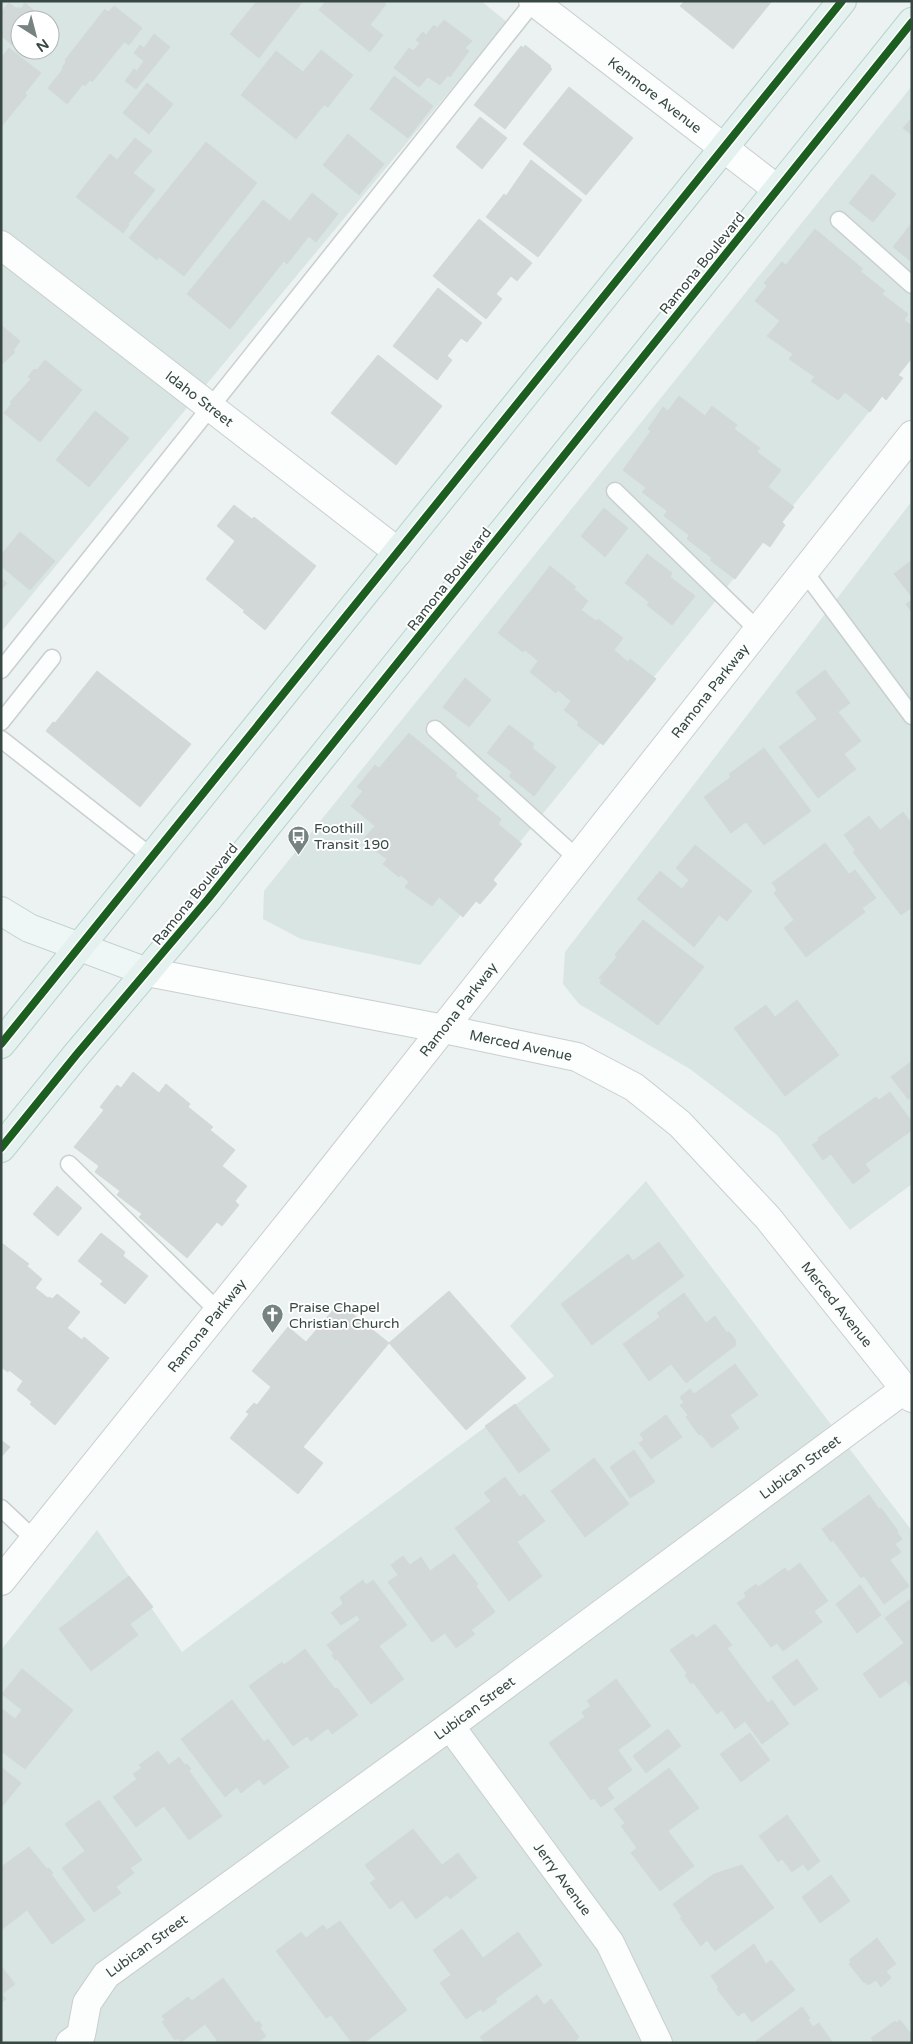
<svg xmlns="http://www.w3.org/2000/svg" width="913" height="2044" font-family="'Varela Round',sans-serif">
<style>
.residential{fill:#d9e5e3;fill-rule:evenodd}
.building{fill:#d1d8d7;stroke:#d1dad8}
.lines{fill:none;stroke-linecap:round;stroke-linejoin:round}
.service-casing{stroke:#c9cfce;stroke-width:19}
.minor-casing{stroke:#c9cfce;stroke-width:30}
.tertiary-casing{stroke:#c9cfce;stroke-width:30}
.secondary-casing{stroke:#c4d2d0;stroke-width:30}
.primary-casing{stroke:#b9d3cf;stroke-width:30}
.service{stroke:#fcfdfd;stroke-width:16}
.minor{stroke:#fcfdfd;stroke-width:28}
.tertiary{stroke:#fcfdfd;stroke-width:28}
.secondary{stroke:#eff7f6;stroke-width:28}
.primary{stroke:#e4f1ef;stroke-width:28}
.cycleway-casing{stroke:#fff;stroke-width:11}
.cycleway{stroke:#1b5e20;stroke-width:8}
.labels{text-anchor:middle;stroke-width:4;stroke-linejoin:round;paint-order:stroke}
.street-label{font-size:14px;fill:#374843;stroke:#fff}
.poi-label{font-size:14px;fill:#374843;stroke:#fff;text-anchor:start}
</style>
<rect width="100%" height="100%" fill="#ecf1f1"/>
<path class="residential" d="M1,1H481L507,22L1,632ZM20,20H50V50H20Z
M912,86V359L420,965L301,939L263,919L264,891Z
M912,501V1184L850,1230L777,1135L690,1069L579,1004L563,984L565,952Z
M646,1181L912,1531V2043H1V1650L97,1530L182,1652L554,1376L510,1326Z"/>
<path class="building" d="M257,1H303L259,58L230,34Z
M326,1H383L386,4L370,25L383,35L370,52L319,10Z
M685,1H772L733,49L680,6Z
M9,3L17,9L18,7L21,9L25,3L39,15L34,20H20V46L16,40L12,45L1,35V12Z
M114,6L142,28L129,45L124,42L92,82L90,80L85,86L83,84L67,104L48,88L63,69L62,68L66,62L65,60L105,9L108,12Z
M444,20L472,41L465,48L469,51L450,77L448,75L440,85L428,77L419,87L394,68L409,48L413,51L420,43L416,40L423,32L426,35L434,25L437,28Z
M154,34L170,47L136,89L125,81L134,69L137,71L144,61L134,53L140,45L144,48Z
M525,45L551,66L550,67L552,69L505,129L474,105L521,46L524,48Z
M9,48L41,73L25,93L27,95L1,127V58Z
M28,50H41L35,56Z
M321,50L353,75L328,107L324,105L296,139L241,95L276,51L303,72Z
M394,76L433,106L408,138L370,109Z
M147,83L173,104L149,134L123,113Z
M569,87L633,138L586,195L523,144Z
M480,117L507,138L482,169L456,147Z
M912,118V135L903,128Z
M348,134L384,164L359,195L323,165Z
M135,138L152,151L133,173L155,190L128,224L129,225L123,233L76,197L110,154L117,160Z
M206,142L257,183L184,276L159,257L157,260L129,238Z
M531,160L582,200L538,257L486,217L504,194L506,196Z
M872,174L896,194L873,222L849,203Z
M312,193L338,214L316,242L290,221Z
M263,200L309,236L287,264L284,261L230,329L187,294Z
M479,219L532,263L517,281L511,276L496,294L502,299L486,319L433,276Z
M912,223V262L893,247Z
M815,229L863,269L860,271L885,291L882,294L908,314L904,320L912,326V357L898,375L903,378L886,400L882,396L870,412L845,392L838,400L811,381L815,377L789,359L793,354L767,336L780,321L755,301L767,286L764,283L782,262L786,265Z
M438,288L482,323L467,342L461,338L447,356L452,360L437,380L393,346Z
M1,325L20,341L13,351L15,352L1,365Z
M378,355L442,406L396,465L331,413Z
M45,360L82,390L40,442L4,413L12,403L10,402L31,379L28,377L34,369L37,370Z
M679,396L705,416L712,406L737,425L734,429L760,448L757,452L781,470L768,487L794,507L782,522L785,525L770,547L763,542L735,579L710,560L712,558L687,539L689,535L664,516L667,511L642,492L646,488L623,470L651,431L648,429L663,407L668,411Z
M95,411L129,438L89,487L56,460Z
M234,505L252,519L254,517L316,566L265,630L243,612L245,611L206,579L235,541L217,526Z
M604,508L628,528L605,557L581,536Z
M20,532L55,561L30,590L1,566V555Z
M647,554L672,573L670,577L695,596L672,625L647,605L649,602L625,583Z
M912,560V597L894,574Z
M550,566L576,587L574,589L588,601L581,610L596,621L598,619L623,638L614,650L628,662L630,659L656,679L603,745L577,725L579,722L564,710L571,701L558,690L556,693L530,672L538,661L525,650L523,652L498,633Z
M1,579L7,583L1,590Z
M912,600V612L906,604Z
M825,670L850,703L838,712L861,741L844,754L856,769L818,798L779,747L817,719L796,692Z
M97,671L191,744L140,807L46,731L53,722L55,723Z
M465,678L491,700L469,727L443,707Z
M509,725L534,744L532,748L556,767L534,796L509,776L512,772L487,753Z
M409,733L457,773L455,776L479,796L476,799L501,819L498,824L522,844L493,880L497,884L480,904L476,901L463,917L439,897L432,906L405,887L409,882L401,875L399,877L383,864L387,859L362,841L375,826L351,806L363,791L357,787L375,765L379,768Z
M764,748L811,811L764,845L746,822L731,833L704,797L731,777L729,774Z
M903,812L912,824V907L901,915L853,852L855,850L844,835L869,816L880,830Z
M825,843L849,874L855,870L876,898L862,908L865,912L806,957L784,928L794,920L774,893L777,890L772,883Z
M695,845L752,891L727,921L719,915L694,947L637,899L660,871L682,889L689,880L676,868Z
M643,920L704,967L658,1025L600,983L602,980L599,978L617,957L615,955Z
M797,1000L839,1055L785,1096L734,1028L766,1005L775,1017Z
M912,1061V1097L908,1099L891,1077Z
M133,1072L159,1093L166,1084L190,1104L188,1107L213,1127L210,1130L235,1150L222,1166L247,1186L235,1201L239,1205L222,1226L217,1222L187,1258L139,1217L142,1214L117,1195L120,1191L95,1172L99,1166L74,1147L104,1110L100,1107L117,1085L121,1088Z
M890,1092L912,1122V1130L865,1164L870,1171L853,1184L831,1154L823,1160L812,1145L819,1140L818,1138L876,1097L879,1100Z
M57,1186L82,1208L58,1236L33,1214Z
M101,1233L125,1252L123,1256L148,1276L125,1304L100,1284L103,1281L78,1261Z
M659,1242L684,1276L592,1345L561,1304L628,1254L633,1261Z
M3,1244L29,1264L27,1266L42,1279L35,1288L48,1298L50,1297L52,1299L57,1294L80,1312L67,1328L82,1340L84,1337L109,1358L55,1425L30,1404L32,1402L17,1390L23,1381L9,1370L8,1372L1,1367V1247Z
M449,1291L526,1378L466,1430L389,1343Z
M684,1293L706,1323L715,1316L726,1332H729L735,1339L736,1345L686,1383L671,1364L649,1381L623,1344L660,1317L657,1313Z
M339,1303L389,1343L303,1447L323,1463L298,1494L230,1438L249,1414L246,1412L254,1403L257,1405L271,1387L252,1371L288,1327L306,1342Z
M735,1364L758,1395L730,1415L739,1428L712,1448L701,1434L699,1435L686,1417L688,1415L680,1405L684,1403L680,1397L690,1389L694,1394Z
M515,1404L550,1450L519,1473L485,1426Z
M666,1415L682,1437L651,1459L639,1443L644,1440L640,1434Z
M1,1440L10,1447L1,1457Z
M634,1450L655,1482L630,1498L610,1467Z
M594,1458L629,1504L585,1537L551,1491Z
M505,1477L520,1497L524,1494L545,1521L517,1542L542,1576L509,1601L455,1528L491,1501L484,1493Z
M869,1495L879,1509L881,1508L898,1531L897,1532L902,1539L895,1544L901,1552L890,1560L909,1586L884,1604L864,1576L861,1578L833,1540L831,1542L822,1529Z
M454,1554L478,1584L476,1586L495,1612L471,1630L475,1634L456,1648L445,1633L432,1642L388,1582L398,1575L391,1565L403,1556L410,1565L421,1557L430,1571Z
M800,1563L828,1601L814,1611L822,1622L783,1651L777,1643L771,1647L737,1603L746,1597L744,1593L756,1584L758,1587L785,1568L788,1572Z
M129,1576L153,1607L130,1624L138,1635L91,1671L59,1629Z
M363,1580L366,1585L373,1580L407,1625L379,1646L404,1679L371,1704L337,1659L335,1660L332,1655L334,1654L327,1645L360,1620L357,1615L341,1625L331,1613L343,1604L340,1597Z
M860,1585L881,1615L857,1633L836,1604Z
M912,1598V1688L906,1680L880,1698L863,1674L904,1643L885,1618Z
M715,1624L732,1645L727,1648L768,1703L772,1700L789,1724L762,1744L745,1721L735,1729L722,1710L717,1714L693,1682L691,1684L685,1675L687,1673L670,1650L693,1634L696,1638Z
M305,1649L335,1689L337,1688L358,1715L332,1734L328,1728L311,1741L307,1736L293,1746L249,1686L282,1662L284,1665Z
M797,1659L818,1689L794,1706L772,1677Z
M22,1669L73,1710L25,1769L1,1751V1708L15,1719L22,1710L2,1694Z
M616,1679L651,1726L618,1750L632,1770L607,1788L614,1798L601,1807L594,1798L591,1800L549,1743L585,1717L582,1712L591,1706L587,1701Z
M232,1700L264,1742L268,1739L289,1767L264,1785L259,1779L241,1793L237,1787L225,1797L181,1739Z
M668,1729L681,1746L646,1773L633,1756Z
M750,1733L770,1760L741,1782L720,1754Z
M158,1751L169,1765L179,1757L185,1765L187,1764L191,1769L189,1771L222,1816L189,1840L164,1806L136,1827L113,1797L137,1779L133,1774L142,1768L139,1765Z
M1,1767L21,1783L1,1808Z
M669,1768L699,1808L668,1831L694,1866L660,1891L631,1853L637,1848L621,1826L625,1823L614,1809Z
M99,1800L142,1860L130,1868L134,1873L116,1887L121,1893L94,1912L62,1868L85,1851L65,1824Z
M787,1815L820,1861L808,1871L803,1864L792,1872L782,1859L778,1862L759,1836Z
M413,1829L442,1865L458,1853L477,1878L450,1899L447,1895L416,1919L402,1900L390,1909L370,1883L376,1879L365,1865Z
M29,1847L47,1869L49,1868L53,1873L51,1874L85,1920L52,1944L27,1910L1,1930V1867Z
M742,1865L774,1908L715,1951L707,1940L701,1946L680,1918L682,1917L673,1904L714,1874Z
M831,1875L850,1901L820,1923L802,1897Z
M340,1921L407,2010L364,2043H352L331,2015L326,2018L276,1951L301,1932L306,1938L323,1925L327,1930Z
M462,1929L483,1958L518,1932L542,1965L495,1999L497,2002L483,2012L481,2009L466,2019L440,1983L451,1975L433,1950Z
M877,1938L896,1964L886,1971L891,1978L881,1987L876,1980L868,1985L866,1982L864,1983L849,1964L851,1962L849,1960Z
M754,1944L766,1964L771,1960L795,1990L752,2022L744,2012L738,2016L717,1989L719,1988L711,1976Z
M1,1966L15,1984L2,1994L6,1999L1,2003Z
M223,1978L256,2023L259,2021L262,2026L260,2028L266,2036L257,2043H214L217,2040L205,2024L181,2042L178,2038L175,2040L162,2022L165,2020L162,2016L188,1997L192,2001Z
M537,1995L544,2005L551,1999L579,2037L574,2043H485L480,2037Z
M802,2007L810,2018L808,2020L813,2027L819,2023L833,2043H757L756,2041Z
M900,2020L912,2035V2043H871L873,2040L871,2038L895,2021L896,2023Z"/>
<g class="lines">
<defs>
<path id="service" d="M839,220L912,285
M615,491L758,630
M804,571L912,716
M1,670L534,1
M1,722L52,658
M435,729L578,859
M1,739L153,858
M69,1164L218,1311
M1,1508L34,1539"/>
<g id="minor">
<path id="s1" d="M533,1L777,189"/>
<path id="s2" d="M1,245L398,552"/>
<path id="s3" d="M1,1581L310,1197L912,435"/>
<path id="s4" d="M450,1726L610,1943L658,2043"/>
<path id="s5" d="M70,2043L81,2035L87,2003L106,1975L450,1726L905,1389"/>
</g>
<g id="tertiary">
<path id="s6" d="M147,972L444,1029L577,1057L634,1087L680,1124L768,1218L912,1398"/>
</g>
<path id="secondary" d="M1,911L29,928L147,972"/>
<path id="primary" d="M1,1044L842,1
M1,1148L77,1054L208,899L912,22"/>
</defs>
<use href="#service" class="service-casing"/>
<use href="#minor" class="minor-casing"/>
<use href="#tertiary" class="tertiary-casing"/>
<use href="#secondary" class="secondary-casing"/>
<use href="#primary" class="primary-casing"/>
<use href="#service" class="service"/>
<use href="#minor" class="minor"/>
<use href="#tertiary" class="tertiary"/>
<use href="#secondary" class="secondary"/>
<use href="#primary" class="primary"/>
<defs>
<path id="cycleway" d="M1,1044L842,1
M1,1148L77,1054L208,899L912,22"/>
</defs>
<use href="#cycleway" class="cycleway-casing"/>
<use href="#cycleway" class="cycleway"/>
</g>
<defs>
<symbol id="bus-pin" viewBox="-11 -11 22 30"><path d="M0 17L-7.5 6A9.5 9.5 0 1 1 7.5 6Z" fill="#768380" stroke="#fff"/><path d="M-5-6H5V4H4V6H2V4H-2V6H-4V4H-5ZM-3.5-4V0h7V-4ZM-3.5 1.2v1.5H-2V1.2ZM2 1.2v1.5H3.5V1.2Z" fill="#fff"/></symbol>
<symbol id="church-pin" viewBox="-11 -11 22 30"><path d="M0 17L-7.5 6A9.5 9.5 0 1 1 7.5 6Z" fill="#768380" stroke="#fff"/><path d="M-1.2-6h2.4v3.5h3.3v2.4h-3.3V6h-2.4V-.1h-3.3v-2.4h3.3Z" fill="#fff"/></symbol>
</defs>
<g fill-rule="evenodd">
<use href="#bus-pin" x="286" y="824" width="25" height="34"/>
<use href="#church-pin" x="260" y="1302" width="25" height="34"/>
</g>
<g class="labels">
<g class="street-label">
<text dy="5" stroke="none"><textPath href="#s1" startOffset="154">Kenmore Avenue</textPath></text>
<text transform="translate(702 263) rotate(-51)" y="5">Ramona Boulevard</text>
<text dy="5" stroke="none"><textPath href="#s2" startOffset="251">Idaho Street</textPath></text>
<text transform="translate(449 579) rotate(-52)" y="5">Ramona Boulevard</text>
<text dy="5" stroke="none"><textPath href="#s3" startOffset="1138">Ramona Parkway</textPath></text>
<text transform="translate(195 894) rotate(-51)" y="5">Ramona Boulevard</text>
<text dy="5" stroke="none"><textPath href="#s3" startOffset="732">Ramona Parkway</textPath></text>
<text dy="5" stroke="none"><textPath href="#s6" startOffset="381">Merced Avenue</textPath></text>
<text dy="5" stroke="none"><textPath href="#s6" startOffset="801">Merced Avenue</textPath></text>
<text dy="5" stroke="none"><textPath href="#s3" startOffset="328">Ramona Parkway</textPath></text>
<text dy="5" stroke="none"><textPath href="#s5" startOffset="940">Lubican Street</textPath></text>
<text dy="5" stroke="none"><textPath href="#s5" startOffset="535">Lubican Street</textPath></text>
<text dy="5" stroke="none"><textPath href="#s4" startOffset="190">Jerry Avenue</textPath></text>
<text dy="5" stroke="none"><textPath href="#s5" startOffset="130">Lubican Street</textPath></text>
</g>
<g class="poi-label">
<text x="314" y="833">Foothill<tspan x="314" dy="16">Transit 190</tspan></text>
<text x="289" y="1312">Praise Chapel<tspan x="289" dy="16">Christian Church</tspan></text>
</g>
</g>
<rect width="913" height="2044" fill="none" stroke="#374843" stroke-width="5"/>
<g transform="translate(35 35) rotate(144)"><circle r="24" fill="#ffffff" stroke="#afb6b4"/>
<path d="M0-4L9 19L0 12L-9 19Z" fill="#768380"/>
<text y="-8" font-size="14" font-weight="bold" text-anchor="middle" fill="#374843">N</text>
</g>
</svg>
